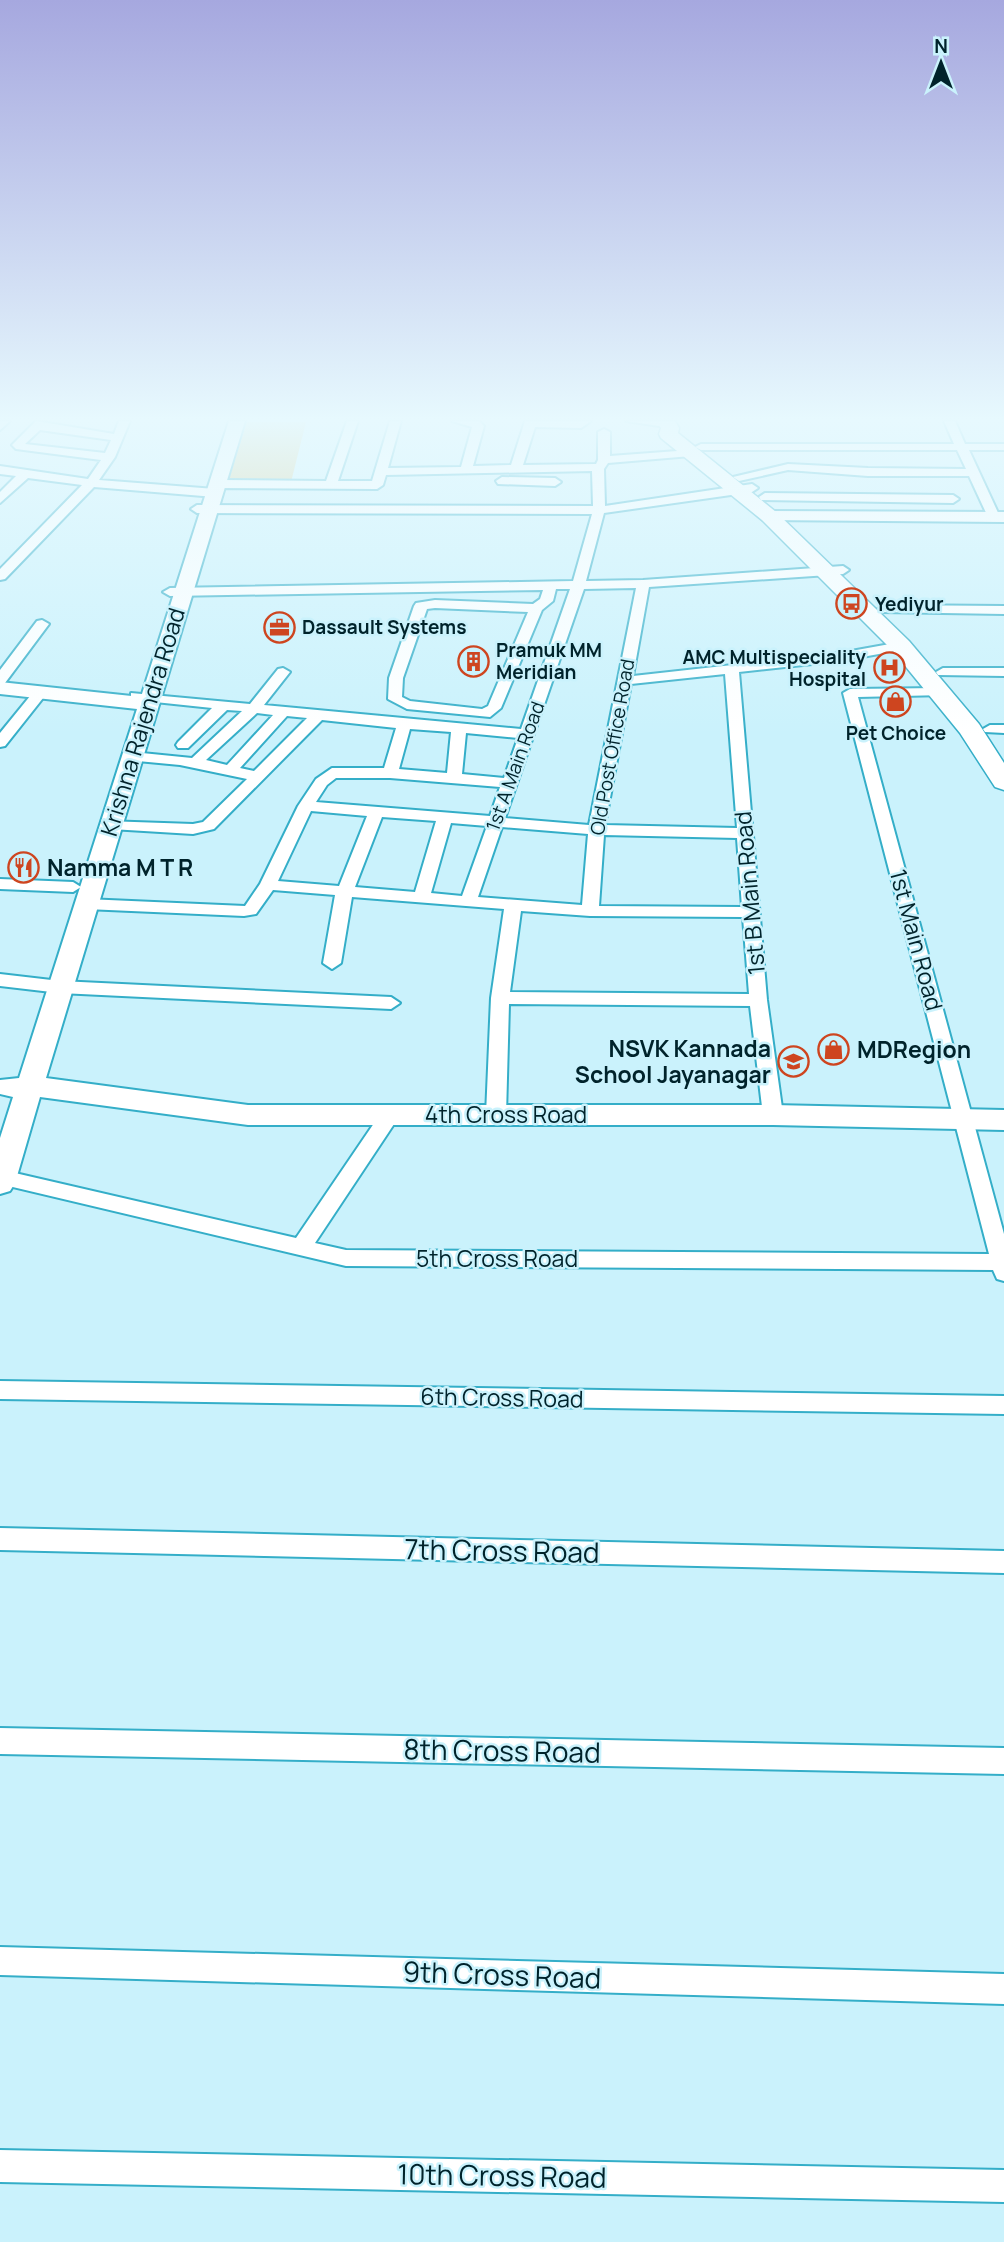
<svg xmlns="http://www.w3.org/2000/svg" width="1004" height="2242" font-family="Manrope,sans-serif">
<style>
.green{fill:#d8c887}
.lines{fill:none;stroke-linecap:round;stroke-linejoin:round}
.street-casing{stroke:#34aec8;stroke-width:4}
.secondary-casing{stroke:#34aec8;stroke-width:4}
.primary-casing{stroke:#34aec8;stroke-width:3}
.street{fill:#fff;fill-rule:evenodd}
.secondary{fill:#fff;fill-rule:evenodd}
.primary{fill:#fff;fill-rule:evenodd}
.labels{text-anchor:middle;stroke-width:5;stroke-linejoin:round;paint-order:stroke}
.far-poi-label{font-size:19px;font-weight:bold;fill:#00232b;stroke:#caf2fc;text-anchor:start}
.far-street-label{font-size:19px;fill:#00232b;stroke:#caf2fc}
.street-label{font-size:23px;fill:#00232b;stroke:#caf2fc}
.poi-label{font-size:23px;font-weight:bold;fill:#00232b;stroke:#caf2fc;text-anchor:start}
.near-street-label{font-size:28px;fill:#00232b;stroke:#caf2fc}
</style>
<rect width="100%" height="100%" fill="#caf2fc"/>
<path class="green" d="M247,422H306L291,482H228Z"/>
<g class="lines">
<defs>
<path id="street" d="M0,421H10L0,430Z
M36,421L114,434L119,421H130L115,457L99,480L215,489L221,493L215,497L94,487L5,579L0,580V569L82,485L28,478L0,503V492L16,476L0,474V466L88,479L101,460L16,449L12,445ZM40,430L111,440L105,453L25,444Z
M347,421H358L338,481H372L390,421H401L388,468L461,467L472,427L452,421H479L484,426L473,466L511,465L525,421H591L581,428L535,427L523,465L596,464L598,460V432L604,429L610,432V456L691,450L697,453L691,456L608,463L604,469L605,506L752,484L758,488L752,492L604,513L586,581L643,580L843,566L849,570L843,574L649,587L633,676L840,653L901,642L908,646L901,650L840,661L739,672L767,1000L783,1115L780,1120H766L763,1115L750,1006L509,1004L506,1115L503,1120H489L486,1115L491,998L504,909L352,897L341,963L332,969L323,963L335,895L273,890L256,914L244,916L86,909L78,904L86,899L245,906L260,884L298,806L316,779L332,768H384L396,728L322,720L214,829L193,834L111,829L103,824L105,821L193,824L203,822L247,779L180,765L127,760L124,757L127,754L132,752L192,758L242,711L227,710L188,748H178L176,745L178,742L212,708L136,700L131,699V693L250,704L278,669L283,668L290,672L264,705L521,729L570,589H556L553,601L542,610L501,708L490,717L407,709L388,699L389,678L414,606L416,603L435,600L533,604L540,599L543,590L170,596L163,592L170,588L573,581L592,514L197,513L191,509L197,505L593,506L592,471L386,475L383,485L377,489L218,488L212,484L218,480L326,481ZM636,588L589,825L505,818L584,589ZM435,608L528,612L488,706L482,709L410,701L402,697L403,678L427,609ZM725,674L737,828L605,825L631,684ZM257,713L273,715L227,765L206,760ZM287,716L307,718L254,771L240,768ZM410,729L451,732L447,773L399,769ZM466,733L518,738L504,778L462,774ZM336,778H390L500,787L490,816L316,802L327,785ZM311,811L367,816L339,886L278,881ZM382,817L436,821L415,892L355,887ZM451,823L487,826L462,896L431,893ZM502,827L588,834L582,905L478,897ZM604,835L737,838L742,907L599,906ZM521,911L590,916L743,917L749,994L510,992Z
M626,421H669L672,424L666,427Z
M944,421H955L965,444H1004V450H969L1000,517L998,520L988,517L969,476H868L788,470L739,481L733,477L788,464L868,468L966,469L957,450H701L695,447L701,444H954Z
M502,477L555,478L561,482L555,486L498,484L496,481Z
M765,493L953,495L959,499L953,503L761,500L759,497Z
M885,605L1004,606V614L880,612L878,609Z
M42,620L49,624L5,683L0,684V670L37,621Z
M943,668H1004V676L938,675L936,672Z
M940,688L945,689V695L858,697L1004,1234V1281L997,1279L993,1270L346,1266L0,1184L2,1170L296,1238L383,1110H397L400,1115L315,1243L346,1250L989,1254L843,693L850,689Z
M40,689L47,693L5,746L0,747V733L35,690Z
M990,725H1004V733L985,732L983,729Z
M0,879L73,882L81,887L73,892L0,889Z
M0,974L60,981L391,997L400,1003L391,1009L60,993L0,986Z
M0,1381L1004,1396V1414L0,1399Z
M0,1528L1004,1551V1573L0,1550Z
M0,1728L1004,1748V1774L0,1754Z
M0,1947L1004,1974V2004L0,1975Z
M0,2150L1004,2170V2202L0,2182Z"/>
<path id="secondary" d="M229,421H245L46,1078L248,1105H773L1004,1110V1130L773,1125H248L40,1097L15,1183L10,1191L0,1194V1138L13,1097L0,1094V1080L19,1078L137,709L0,694V682L141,697Z
M769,511L1004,512V522L763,520L760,516Z"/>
<path id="primary" d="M656,421H675L679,428L678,433L776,512L909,641L979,724L1004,763V790L995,787L960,733L893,651L762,520L661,438L659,434L661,428Z"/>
</defs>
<use href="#street" class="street-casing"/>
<use href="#secondary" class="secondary-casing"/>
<use href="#primary" class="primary-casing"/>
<use href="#street" class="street"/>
<use href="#secondary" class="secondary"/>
<use href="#primary" class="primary"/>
</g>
<linearGradient id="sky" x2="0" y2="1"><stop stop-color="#a6a8df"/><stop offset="0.57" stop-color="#e7f9fe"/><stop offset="1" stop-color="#e7f9fe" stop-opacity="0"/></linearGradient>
<rect width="1004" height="735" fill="url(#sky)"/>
<defs>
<symbol id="bus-ring" viewBox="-11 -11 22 22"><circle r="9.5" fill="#caf2fc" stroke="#ce451f" stroke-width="1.5"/><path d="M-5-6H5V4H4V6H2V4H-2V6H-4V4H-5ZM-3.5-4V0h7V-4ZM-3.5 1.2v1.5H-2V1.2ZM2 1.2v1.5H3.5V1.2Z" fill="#ce451f"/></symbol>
<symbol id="office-ring" viewBox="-11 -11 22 22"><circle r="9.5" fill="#caf2fc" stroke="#ce451f" stroke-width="1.5"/><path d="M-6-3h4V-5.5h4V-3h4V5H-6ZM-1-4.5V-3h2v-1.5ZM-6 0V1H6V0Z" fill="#ce451f"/></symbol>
<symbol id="building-ring" viewBox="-11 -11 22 22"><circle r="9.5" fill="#caf2fc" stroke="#ce451f" stroke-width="1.5"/><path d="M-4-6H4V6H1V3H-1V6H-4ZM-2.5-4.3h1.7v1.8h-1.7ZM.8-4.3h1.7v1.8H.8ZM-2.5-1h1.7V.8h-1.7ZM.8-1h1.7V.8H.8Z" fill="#ce451f"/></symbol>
<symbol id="hospital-ring" viewBox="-11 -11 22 22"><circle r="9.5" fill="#caf2fc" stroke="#ce451f" stroke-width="1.5"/><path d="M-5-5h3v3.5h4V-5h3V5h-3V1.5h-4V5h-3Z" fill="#ce451f"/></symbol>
<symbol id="shop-ring" viewBox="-11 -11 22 22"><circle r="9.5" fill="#caf2fc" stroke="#ce451f" stroke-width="1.5"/><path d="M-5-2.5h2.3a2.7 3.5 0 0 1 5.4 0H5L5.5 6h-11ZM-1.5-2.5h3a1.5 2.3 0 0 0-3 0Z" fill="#ce451f"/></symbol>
<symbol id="restaurant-ring" viewBox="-11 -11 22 22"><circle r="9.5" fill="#caf2fc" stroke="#ce451f" stroke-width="1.5"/><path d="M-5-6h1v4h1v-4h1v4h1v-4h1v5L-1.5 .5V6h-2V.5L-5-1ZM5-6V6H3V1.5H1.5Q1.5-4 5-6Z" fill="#ce451f"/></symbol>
<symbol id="school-ring" viewBox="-11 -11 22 22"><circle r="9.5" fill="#caf2fc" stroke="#ce451f" stroke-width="1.5"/><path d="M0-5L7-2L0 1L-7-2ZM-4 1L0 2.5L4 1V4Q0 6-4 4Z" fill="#ce451f"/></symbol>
</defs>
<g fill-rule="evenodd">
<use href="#bus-ring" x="834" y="586" width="35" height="35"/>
<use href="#office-ring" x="262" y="610" width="35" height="35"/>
<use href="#building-ring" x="456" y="644" width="35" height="35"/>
<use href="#hospital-ring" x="872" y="650" width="35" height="35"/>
<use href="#shop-ring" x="878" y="684" width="35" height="35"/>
<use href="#restaurant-ring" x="6" y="850" width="35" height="35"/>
<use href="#shop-ring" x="816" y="1032" width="35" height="35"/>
<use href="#school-ring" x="776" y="1044" width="35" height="35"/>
</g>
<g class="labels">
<g class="far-poi-label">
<text x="875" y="611">Yediyur</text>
<text x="302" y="634">Dassault Systems</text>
<text x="496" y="657">Pramuk MM<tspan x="496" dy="22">Meridian</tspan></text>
<text x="866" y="664" text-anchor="end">AMC Multispeciality<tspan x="866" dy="22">Hospital</tspan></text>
<text x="896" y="740" text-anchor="middle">Pet Choice</text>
</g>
<g class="far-street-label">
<text transform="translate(612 747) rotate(-80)" y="7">Old Post Office Road</text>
<text transform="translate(515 766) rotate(-70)" y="7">1st A Main Road</text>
</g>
<g class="street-label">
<text transform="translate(143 722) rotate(-73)" y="8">Krishna Rajendra Road</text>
<text transform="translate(750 893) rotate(-95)" y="8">1st B Main Road</text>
<text transform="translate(916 940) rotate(75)" y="8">1st Main Road</text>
<text x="506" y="1123">4th Cross Road</text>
<text x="497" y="1267">5th Cross Road</text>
<text transform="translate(502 1398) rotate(1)" y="8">6th Cross Road</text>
</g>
<g class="poi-label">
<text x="47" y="876">Namma M T R</text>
<text x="771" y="1057" text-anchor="end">NSVK Kannada<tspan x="771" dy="26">School Jayanagar</tspan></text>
<text x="857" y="1058">MDRegion</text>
</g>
<g class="near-street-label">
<text transform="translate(502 1551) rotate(1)" y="10">7th Cross Road</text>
<text transform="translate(502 1751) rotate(1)" y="10">8th Cross Road</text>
<text transform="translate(502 1975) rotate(2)" y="10">9th Cross Road</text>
<text transform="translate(502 2176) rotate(1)" y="10">10th Cross Road</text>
</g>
</g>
<g transform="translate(941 63)" stroke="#caf2fc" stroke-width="5" paint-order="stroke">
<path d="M0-5L12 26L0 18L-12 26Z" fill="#00232b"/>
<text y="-10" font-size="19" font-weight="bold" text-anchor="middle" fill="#00232b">N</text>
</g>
</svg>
